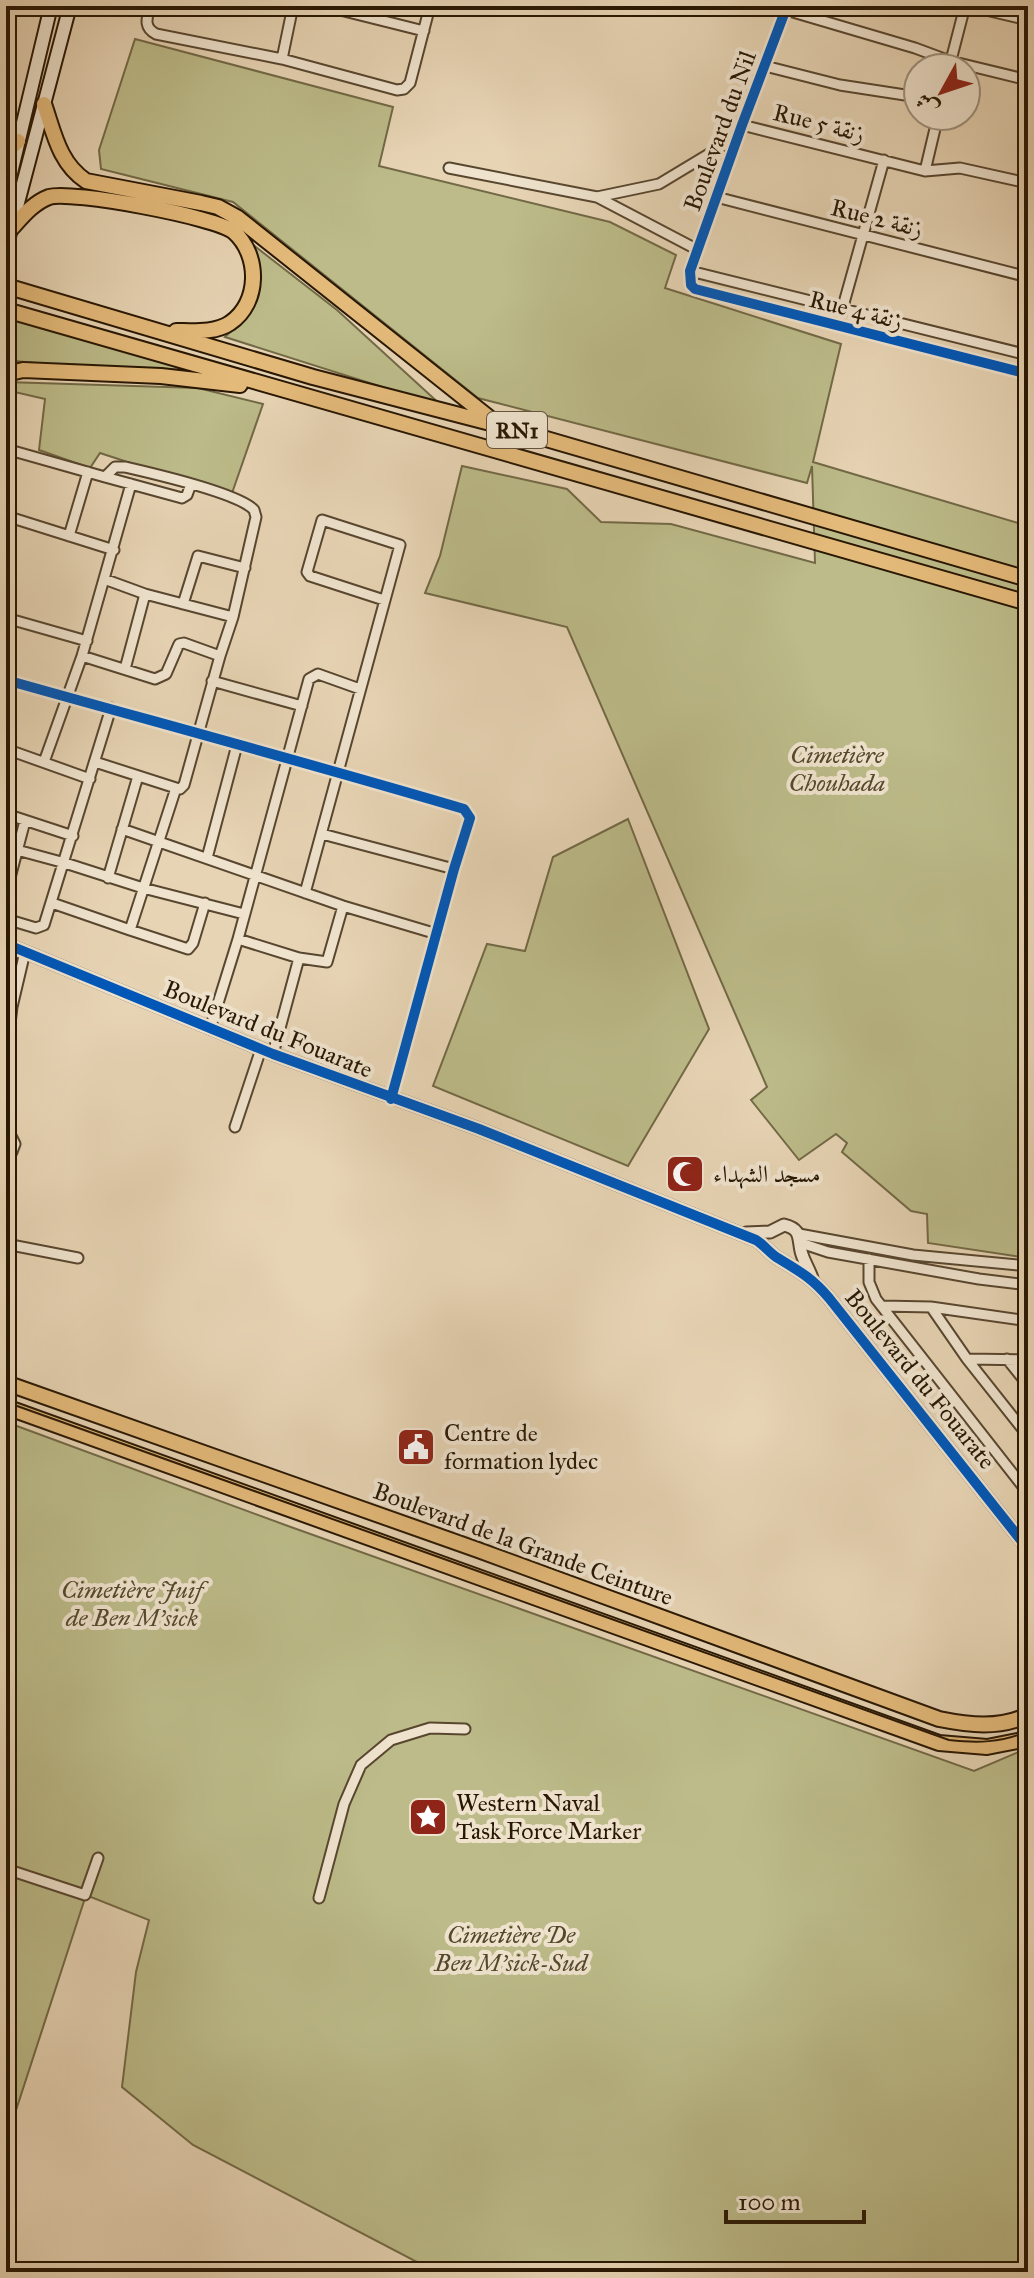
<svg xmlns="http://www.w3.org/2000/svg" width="1034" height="2278" font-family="'IM FELL Great Primer',Amiri,serif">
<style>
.green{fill:#bcbb89;stroke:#726946;stroke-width:2}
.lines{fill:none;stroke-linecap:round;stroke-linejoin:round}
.minor-casing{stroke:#58462f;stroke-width:13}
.tertiary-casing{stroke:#58462f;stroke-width:15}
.secondary-casing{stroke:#281703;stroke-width:16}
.primary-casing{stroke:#281703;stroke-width:18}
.trunk-casing{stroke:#281703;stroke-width:18}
.minor{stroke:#efe3ce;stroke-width:9}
.tertiary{stroke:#efe3ce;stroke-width:11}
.secondary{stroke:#efe3ce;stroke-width:12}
.primary{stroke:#e4ba7a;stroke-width:14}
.trunk{stroke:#e4ba7a;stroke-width:14}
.tram{stroke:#281703;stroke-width:2}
.cycleway-casing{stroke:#efe3ce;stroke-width:15}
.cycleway{stroke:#0057b8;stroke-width:10}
.labels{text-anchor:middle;stroke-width:8;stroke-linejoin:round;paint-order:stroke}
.shield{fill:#efe3ce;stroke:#645440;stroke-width:2}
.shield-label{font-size:22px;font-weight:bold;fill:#281703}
.street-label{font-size:24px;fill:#281703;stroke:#efe3ce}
.park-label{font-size:24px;font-style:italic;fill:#54482b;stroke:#efe3ce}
.poi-label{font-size:24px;fill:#281703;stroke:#efe3ce;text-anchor:start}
</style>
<rect width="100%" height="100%" fill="#e7d4b4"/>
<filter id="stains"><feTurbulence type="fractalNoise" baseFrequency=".0025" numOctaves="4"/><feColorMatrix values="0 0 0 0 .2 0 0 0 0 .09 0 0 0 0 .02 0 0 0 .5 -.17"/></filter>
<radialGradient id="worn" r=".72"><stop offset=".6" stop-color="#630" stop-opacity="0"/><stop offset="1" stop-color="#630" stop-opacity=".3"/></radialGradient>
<path class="green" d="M135,39L393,107L379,166L610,222L676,255L665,288L841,344L813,462L1028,526V1258L928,1243L927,1214L911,1211L842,1152L847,1143L836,1134L799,1160L751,1100L767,1087L567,627L425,593L440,556L462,466L567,489L601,522L671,524L815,563L812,466L807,483L478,398L233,202L101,169L99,150Z
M252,244L337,310L442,406L225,337C265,299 265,297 252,244Z
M6,317L188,370L64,366L6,360Z
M6,382L198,388L263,404L231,496L100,453L90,468L39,450L45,399L6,390Z
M628,819L709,1029L628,1166L433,1086L487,944L525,951L553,857Z
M6,1422L288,1526L974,1771L1028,1748V2272H436L193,2145L122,2087L136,1972L149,1920L86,1895L6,2141Z"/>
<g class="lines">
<defs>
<path id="minor" d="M150,6C147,18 143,27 156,34L282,59L397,90L404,89L410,83L430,6
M324,6L424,31
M787,6L742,125L690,271L691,285L695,289L1028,374
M969,6L1028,20
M786,10L915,48L950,61L1028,80
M282,59L293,6
M765,66L840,85L918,97
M949,68L965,6
M742,125L925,171L960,168L1028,183
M449,168L597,197L698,250
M925,171L938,116
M597,197L659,184L737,137
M716,197L1028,277
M690,271L1028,355
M842,310L884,160
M6,449L105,477L115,467H125C151,473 239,493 254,510L256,517L233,617L220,656L184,785L180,789L176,788L95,762
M105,477L182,498L187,495L191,484
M6,516L114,550
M69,536L88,472
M104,579L145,594L233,617
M183,604L198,556L245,568
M6,618L87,641
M82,656L155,679L166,674L179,644L184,643L220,656
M125,669L145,594
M6,680C159,723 312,764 464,809L470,818L454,869L391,1099
M212,681L302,706
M6,710L12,682
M6,749L90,779
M44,762L82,656L131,484
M6,814L73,836
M122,829L343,906L437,934
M322,834L454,869
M17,850L65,863L143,888L244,914
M207,858L237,745
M108,878L138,776
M6,893L25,821
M305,893L400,545L322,520L307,572L310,576L384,600
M52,903L130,930L176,788
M6,919L36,928L44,925L111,708
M130,930L188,949L193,943L205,903
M238,939L299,958L327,962L343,906
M210,1029L238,939L309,679L318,674L360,689
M273,1054L299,958
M6,1057L12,1007L25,952
M6,1126L15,1144L12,1152L6,1157
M235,1127L261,1049
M799,1234L913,1255L1028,1266
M801,1243L828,1252L979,1279L1028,1285
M6,1244L78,1258
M869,1259V1282L876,1299L1028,1493
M882,1306L931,1307L1028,1321
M931,1307L967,1359L1028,1436
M967,1359L1028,1360
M1007,1359L1028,1385
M6,1869L85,1895L98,1858
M319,1898L344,1804L361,1765L391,1740L430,1728L465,1729"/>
<path id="tertiary" d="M6,944L273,1054L479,1129L756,1240C764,1245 769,1252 776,1257C799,1271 811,1277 829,1298L1028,1549
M746,1233L770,1232L784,1225C801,1229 798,1237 801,1251C803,1260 809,1269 812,1278"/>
<path id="secondary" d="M6,194L51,6
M6,248L70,6"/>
<path id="primary" d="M6,1383L478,1550L939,1719C969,1725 999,1729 1028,1715
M6,1407L939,1743L987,1747L1028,1739"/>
<path id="trunk" d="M44,104C54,133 59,163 86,181L201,203L218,207L238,218L492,420
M6,152L18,141
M11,229C22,217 33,203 49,197C70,190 217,217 234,232C260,255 260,303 230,323C216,333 193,331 176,331
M6,286L313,377L498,425L1028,579
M6,310L1028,603
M6,374L23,370L161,376L240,385"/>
</defs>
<use href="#minor" class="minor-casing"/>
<use href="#tertiary" class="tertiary-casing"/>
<use href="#secondary" class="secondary-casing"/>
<use href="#primary" class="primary-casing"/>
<use href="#trunk" class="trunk-casing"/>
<use href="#minor" class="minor"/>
<use href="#tertiary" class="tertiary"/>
<use href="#secondary" class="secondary"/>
<use href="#primary" class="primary"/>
<use href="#trunk" class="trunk"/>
<path class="tram" d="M6,1402L949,1740C977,1743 1001,1743 1028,1731"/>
<defs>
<path id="cycleway" d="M787,6L742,125L690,271L691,285L695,289L1028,374
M6,680C159,723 312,764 464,809L470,818L454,869L391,1099
M6,944L273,1054L479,1129L756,1240C764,1245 769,1252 776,1257C799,1271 811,1277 829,1298L1028,1549"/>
</defs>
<use href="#cycleway" class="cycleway-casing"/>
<use href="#cycleway" class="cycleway"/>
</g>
<defs>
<symbol id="mosque-square" viewBox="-11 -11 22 22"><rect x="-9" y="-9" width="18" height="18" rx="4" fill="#8f2418" stroke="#efe3ce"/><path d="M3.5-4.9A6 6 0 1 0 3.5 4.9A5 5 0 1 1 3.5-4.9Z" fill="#fff"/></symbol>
<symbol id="civic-square" viewBox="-11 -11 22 22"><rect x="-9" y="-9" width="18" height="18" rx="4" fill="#8f2418" stroke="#efe3ce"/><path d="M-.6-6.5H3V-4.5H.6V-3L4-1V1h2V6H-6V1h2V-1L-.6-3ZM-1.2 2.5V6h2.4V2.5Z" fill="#fff"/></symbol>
<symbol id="sight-square" viewBox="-11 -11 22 22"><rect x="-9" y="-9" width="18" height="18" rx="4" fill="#8f2418" stroke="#efe3ce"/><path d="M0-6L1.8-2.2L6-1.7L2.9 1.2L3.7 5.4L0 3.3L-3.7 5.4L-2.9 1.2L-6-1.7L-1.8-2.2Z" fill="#fff"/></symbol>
</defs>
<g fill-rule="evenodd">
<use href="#mosque-square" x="663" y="1152" width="44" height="44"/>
<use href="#civic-square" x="394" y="1425" width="44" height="44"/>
<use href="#sight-square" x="406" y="1795" width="44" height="44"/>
</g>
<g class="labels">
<rect class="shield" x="487" y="412" width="60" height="36" rx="6"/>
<g class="shield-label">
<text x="517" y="438">RN1</text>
</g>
<g class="street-label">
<text transform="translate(819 123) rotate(14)" y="8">Rue 5 زنقة</text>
<text transform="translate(720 131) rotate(-70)" y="8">Boulevard du Nil</text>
<text transform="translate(877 218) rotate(14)" y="8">Rue 2 زنقة</text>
<text transform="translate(856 310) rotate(14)" y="8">Rue 4 زنقة</text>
<text transform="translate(268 1029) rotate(22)" y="8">Boulevard du Fouarate</text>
<text transform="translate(920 1379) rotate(51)" y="8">Boulevard du Fouarate</text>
<text transform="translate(523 1544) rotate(20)" y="8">Boulevard de la Grande Ceinture</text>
</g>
<g class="park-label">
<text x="837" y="763">Cimetière<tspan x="837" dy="28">Chouhada</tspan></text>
<text x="132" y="1598">Cimetière Juif<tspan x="132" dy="28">de Ben M'sick</tspan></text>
<text x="511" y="1943">Cimetière De<tspan x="511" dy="28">Ben M'sick-Sud</tspan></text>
</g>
<g class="poi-label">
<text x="713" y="1182">مسجد الشهداء</text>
<text x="444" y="1441">Centre de<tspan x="444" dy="28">formation lydec</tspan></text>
<text x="456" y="1811">Western Naval<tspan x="456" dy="28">Task Force Marker</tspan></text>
</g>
</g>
<rect width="1034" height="2278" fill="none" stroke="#e7d4b4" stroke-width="32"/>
<rect x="8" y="8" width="1018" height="2262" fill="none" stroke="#281703" stroke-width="4"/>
<rect x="16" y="16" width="1002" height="2246" fill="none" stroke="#281703" stroke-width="2"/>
<g transform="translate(942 92) rotate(230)"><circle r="38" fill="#efe3ce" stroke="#9f917d" stroke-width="2"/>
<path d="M0-6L14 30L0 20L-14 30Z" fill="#8f2418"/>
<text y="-12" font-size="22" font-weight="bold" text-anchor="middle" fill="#281703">ش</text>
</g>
<path d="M726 2210v12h138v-12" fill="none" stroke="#281703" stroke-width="4"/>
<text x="738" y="2210" font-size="24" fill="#281703" stroke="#efe3ce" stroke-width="6" paint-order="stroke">100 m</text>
<rect width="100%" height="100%" filter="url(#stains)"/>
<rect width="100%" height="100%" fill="url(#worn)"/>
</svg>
